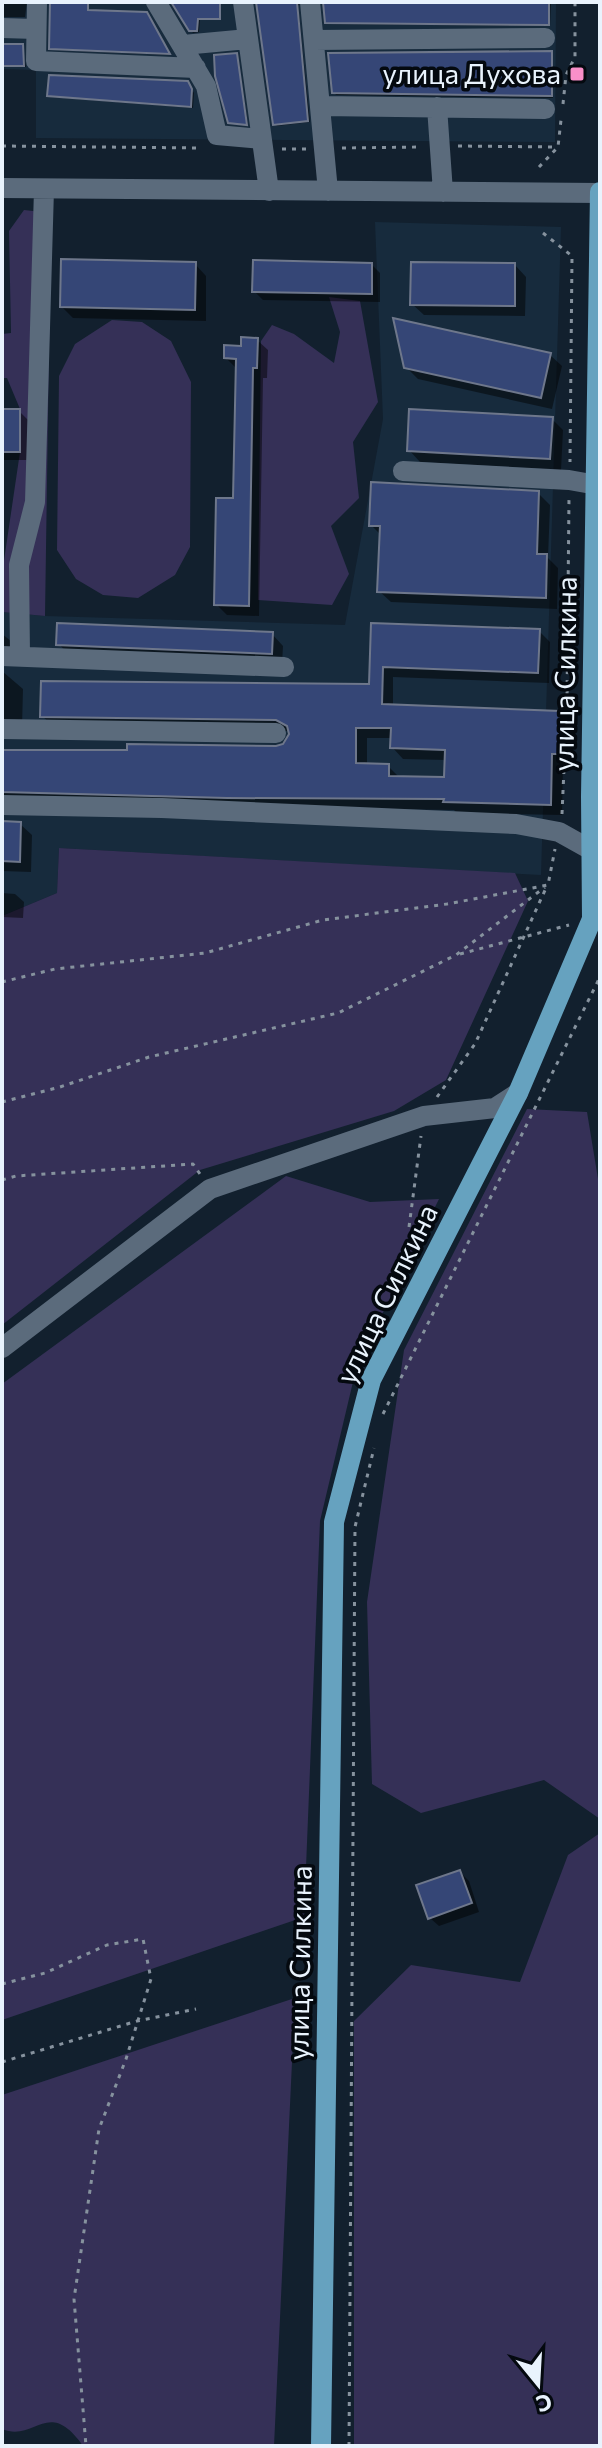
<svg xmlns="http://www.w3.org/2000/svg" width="602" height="2448" font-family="Commissioner,sans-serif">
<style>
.built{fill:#172b3d}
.green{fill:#353057}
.shadow{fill:#0007;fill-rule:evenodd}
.building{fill:#354676;stroke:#6e778b;stroke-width:2;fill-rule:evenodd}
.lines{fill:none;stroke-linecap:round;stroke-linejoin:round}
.path{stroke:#86929e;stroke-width:3;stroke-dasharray:4 6;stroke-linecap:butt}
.minor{stroke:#5b6b7c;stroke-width:20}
.major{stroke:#66a2bf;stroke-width:20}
.poi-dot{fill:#f98fc9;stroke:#04090f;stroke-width:3}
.labels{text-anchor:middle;stroke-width:7;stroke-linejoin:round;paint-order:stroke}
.poi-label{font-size:28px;fill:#e9f3fd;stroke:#04090f;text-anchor:end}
.street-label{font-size:28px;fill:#e9f3fd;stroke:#04090f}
</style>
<rect width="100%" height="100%" fill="#12202e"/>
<path class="built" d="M2,2H556L555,142L36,138V70L2,69Z
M375,222L561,227L541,875L59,848L57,893L2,916V612L45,616L345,625L383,419Z"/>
<path class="green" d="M24,210L51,213L45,616L2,612V574L20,452V409L7,378H2V334L11,333L9,231Z
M329,297L360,301L378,402L353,442L359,498L331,526L349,574L332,605L258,600L261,341L272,325L294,334L334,363L340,332Z
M112,320L142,322L171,341L191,382L190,547L175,575L138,598L103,595L76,579L57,550L59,376L75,344Z
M59,848L515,873L528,901L446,1080L394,1111L200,1170L2,1325V916L57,893Z
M527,1109L587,1112L600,1191V1819L544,1780L421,1813L372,1784L367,1602L404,1350Z
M286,1176L370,1202L439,1199L357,1365L320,1521L304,1917L2,2020V1384Z
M600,1833V2446H354V2021L411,1965L520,1982L568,1855Z
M295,1998L274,2446H83C48,2396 35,2443 2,2429V2095Z"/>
<path class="shadow" d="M2,2H27L25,17H2Z
M52,2H89V12L149,17L170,55L54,50L51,48Z
M173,2H221V20H200L199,32L193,33Z
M258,2H301L298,6L310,122L277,126L275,124Z
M324,2H551L550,26L329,24Z
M2,46H22L26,67H2Z
M551,53L553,56V98L336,95L334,92Z
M236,55L238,57L248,126L229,122Z
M190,86L194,93L193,108L51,97L49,95Z
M195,264L206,276V321L73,318L62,307Z
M372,265L380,273V302L263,300L254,291Z
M515,265L526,277L525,316L424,315L412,304Z
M257,340L268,350L267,378H263L259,616L227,615L216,604L235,500L237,369L226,358Z
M550,355L562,366L552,409L418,379L406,367Z
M2,411H19L28,420L27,460H2Z
M552,419L563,430L561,470L420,462L409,450Z
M538,493L550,505L548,558L558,568L557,609L391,602L379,591L381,535L371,525Z
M373,625L539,631L550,642L549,683L393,677V706L559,713L571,724L569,765H563L562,815L457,813L454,810L2,804V752H129L282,747L291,731L54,727L42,716L371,686ZM367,738H392V747L403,759L446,760V779L399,777L388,766H367Z
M2,634L16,645L2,664Z
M272,634L283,646L282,664L70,656L59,644Z
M2,671L23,689L22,727H2Z
M2,823L20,824L32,835L31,872L2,871Z
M2,893L15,894L24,902L23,918L2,917Z
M460,1872L469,1881L479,1912L439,1926L430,1918Z"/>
<path class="building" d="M50,2H88V10L147,12L170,54L49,49Z
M171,2H220V19H198L197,31H189Z
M256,2H297L308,121L273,125Z
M323,2H549V25L325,23Z
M2,44H23L24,66H2Z
M552,51V96L332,93L328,53Z
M237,53L247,125L228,123L215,76L214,55Z
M49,75L188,81L192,89L191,107L47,96Z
M61,259L196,262L195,310L60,307Z
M253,260L372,263V294L252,292Z
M411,262L515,263V306L410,305Z
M393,318L551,353L541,398L404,368Z
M241,337L258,338L257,368H253L249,606L214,605L216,498H233L236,359L224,358V345L241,346Z
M2,409H20V452H2Z
M409,409L553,417L550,459L407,451Z
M371,482L539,491L537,554H547L546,598L377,592L380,526H369Z
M57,623L273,632L272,654L56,645Z
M371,623L540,629L538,673L383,667L382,704L560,711L558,754H552L551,805L443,802L444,799L227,798L2,792V750H127V744L276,746L283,744L289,734L287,726L276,720L40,717L41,681L369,684ZM356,728H391L390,748L445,750L444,777L389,776V764L356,763Z
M2,821L21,822L20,862L2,861Z
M460,1870L472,1903L428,1919L416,1885Z"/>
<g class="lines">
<path class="path" d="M563,104L566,75L575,57V2
M2,146L202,148
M458,146L558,147
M342,148L422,147
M282,149H306
M539,167L558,147L561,120
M543,233L572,256L570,462
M562,814L567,700L569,498
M460,954L569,925
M2,982L55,969L205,953L323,920L447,904L548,885L555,849
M437,1097L475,1044L546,888
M2,1102L60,1087L149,1057L338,1013L456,955L545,887
M2,1180L16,1176L193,1164L200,1174
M409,1227L421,1136
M383,1414L600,977
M2,1984L45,1973L107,1945L143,1939L151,1979L126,2059L99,2129L74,2299L86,2446
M2,2062L137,2021L196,2009
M349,2446L355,1527L374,1448"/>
<path class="minor" d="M37,2L36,61L196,68
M156,2L206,86L217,135L261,139
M243,2L269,191
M310,2L328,191
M2,28L36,29
M314,40L545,38
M183,45L248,39
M322,106L545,109
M437,107L443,192
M2,188L600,193
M403,471L569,480L597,485
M20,655L19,565L35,502L44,189
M2,656L284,667
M2,729L276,733
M2,805L162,808L516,824L559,832L593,851H600
M2,1348L210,1189L424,1116L495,1108L518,1093"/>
<path class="major" d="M321,2446L334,1522L371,1380L518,1093L592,919L591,797L600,192"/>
</g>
<rect class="poi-dot" x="569" y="66" width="16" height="16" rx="4"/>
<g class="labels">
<g class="poi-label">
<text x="561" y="84">улица Духова</text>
</g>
<g class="street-label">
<text transform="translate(565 674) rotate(-89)" y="10">улица Силкина</text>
<text transform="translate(387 1294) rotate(-64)" y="10">улица Силкина</text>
<text transform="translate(300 1963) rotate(-89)" y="10">улица Силкина</text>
</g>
</g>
<rect width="602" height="2448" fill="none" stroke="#e9f3fd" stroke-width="8"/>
<g transform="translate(538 2384) rotate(162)" stroke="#04090f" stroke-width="6" paint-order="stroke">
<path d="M0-6L14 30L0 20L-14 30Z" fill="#e9f3fd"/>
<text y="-12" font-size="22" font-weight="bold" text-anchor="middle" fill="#e9f3fd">С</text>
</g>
</svg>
